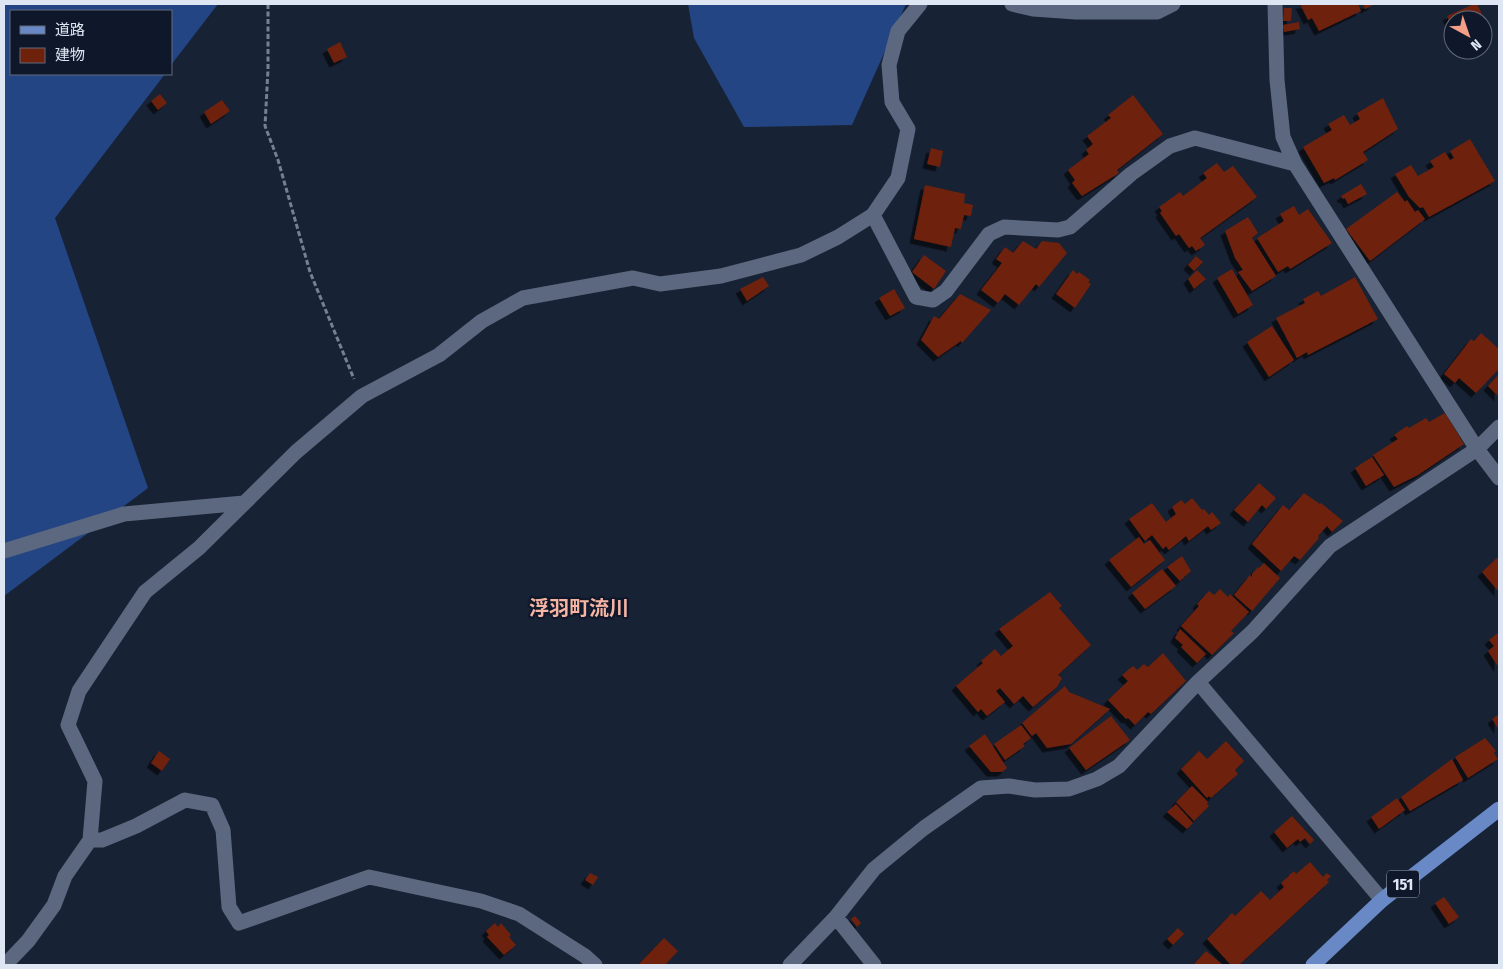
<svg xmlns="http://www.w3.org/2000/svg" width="1503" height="969" font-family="'Fira Sans Condensed','Noto Sans JP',sans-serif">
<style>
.forest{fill:#244584}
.building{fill:#6e210b;filter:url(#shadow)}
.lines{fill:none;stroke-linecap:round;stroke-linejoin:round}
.path{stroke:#778090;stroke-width:3;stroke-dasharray:5 2.5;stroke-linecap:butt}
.minor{stroke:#5b687f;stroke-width:15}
.major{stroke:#6889c6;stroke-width:15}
.labels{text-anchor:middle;stroke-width:4.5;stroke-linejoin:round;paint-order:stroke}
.shield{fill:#0f182b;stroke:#a0a8b7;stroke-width:1}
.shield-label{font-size:16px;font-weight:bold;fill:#dee6f3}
.quarter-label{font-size:20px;font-weight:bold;fill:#f6b5a3;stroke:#0f182b}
</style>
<defs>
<filter id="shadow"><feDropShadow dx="-4.5" dy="4.5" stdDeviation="0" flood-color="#0009"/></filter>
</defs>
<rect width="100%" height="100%" fill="#182235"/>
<path class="forest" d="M4,4H218L171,65V11H11V74H165L55,218L148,488L4,596Z
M688,4H906L852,125L744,127L694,38Z"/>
<path class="building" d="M1300,4H1358L1361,11L1319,31L1312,18L1308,20Z
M1363,4H1375L1365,9Z
M1474,4H1477L1490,30L1483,34V20H1453V28L1447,16Z
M1284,8H1292L1291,21H1283Z
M1299,22L1300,29L1284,32L1283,25Z
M340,42L347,57L334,63L327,49Z
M160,94L167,103L158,110L151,101Z
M1133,95L1163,134L1117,170L1119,173L1082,196L1072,183L1075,180L1068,170L1089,154L1086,150L1093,144L1087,136L1111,118L1108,115Z
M1383,98L1398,129L1363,152L1368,160L1335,180L1334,178L1324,183L1303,147L1332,130L1328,124L1344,115L1350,125L1360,119L1357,113Z
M222,100L230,111L211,124L204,112Z
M1470,139L1495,181L1429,217L1423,207L1420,208L1409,197L1395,174L1411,165L1418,176L1434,167L1430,161L1445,152L1450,160L1454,158L1450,151Z
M931,148L943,151L940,167L927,164Z
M1217,163L1224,172L1233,166L1257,197L1200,238L1205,245L1196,251L1192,246L1189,248L1179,234L1176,236L1160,213L1162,211L1159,207L1180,192L1183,196L1207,178L1203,173Z
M1361,184L1367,194L1348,204L1345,198L1343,199L1341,196Z
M925,185L965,194L964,203L973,205L971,216L964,215L961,229L955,228L951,247L914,239Z
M1397,192L1405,202L1407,200L1415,212L1418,210L1425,219L1370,261L1346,229Z
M1294,206L1299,215L1308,209L1332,243L1290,269L1288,266L1278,272L1257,238L1284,221L1280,214Z
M1248,217L1258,233L1252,238L1276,276L1252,291L1238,272L1243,270L1235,258L1225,231Z
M1023,241L1036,249L1042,241L1059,243L1067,253L1039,287L1036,284L1019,305L1005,294L998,303L981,290L1002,263L996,259L1005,247L1013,253Z
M924,255L946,271L934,289L912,272Z
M1196,256L1203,262L1194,271L1188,265Z
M1232,269L1253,305L1238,314L1217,278Z
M1073,270L1077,274L1079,272L1090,280L1088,282L1091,284L1075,308L1056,294Z
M1197,270L1206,279L1194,289L1188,279Z
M763,277L769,286L747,301L740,289Z
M1355,277L1378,319L1308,355L1307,352L1297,358L1276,318L1305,303L1303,299L1318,291L1321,296Z
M894,289L905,308L890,316L879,298Z
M960,294L991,310L962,343L961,341L938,357L921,340L934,316L939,319Z
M1272,326L1294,360L1269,377L1247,342Z
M1481,333L1499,349V369L1476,393L1459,378L1455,383L1444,374L1471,339L1474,341Z
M1499,374V397L1488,386Z
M1445,413L1464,444L1418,475L1394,487L1373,455L1398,439L1394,435L1407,426L1409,428L1426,418L1429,422Z
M1372,457L1384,475L1366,486L1355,468Z
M1259,483L1276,498L1266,509L1262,505L1248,522L1234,510Z
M1304,493L1320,504L1321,503L1343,521L1332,532L1327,526L1318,536L1319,538L1300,560L1294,556L1281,571L1252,544L1283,505L1289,510Z
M1192,498L1202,510L1204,509L1209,515L1212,512L1221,523L1211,530L1208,526L1189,541L1186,536L1169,550L1166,546L1163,549L1152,535L1145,541L1129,519L1152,503L1166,522L1176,514L1172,507L1181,500L1185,504Z
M1139,537L1144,544L1150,540L1165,560L1131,587L1109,560Z
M1182,556L1191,571L1180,581L1167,567Z
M1499,556V592L1482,572Z
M1264,563L1280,578L1252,611L1234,595L1250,575L1252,577V574L1258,567L1259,568Z
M1162,569L1176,586L1145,609L1132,593Z
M1220,589L1228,597L1230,594L1249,612L1231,631L1234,633L1212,655L1181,626L1199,606L1197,604L1209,591L1214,595Z
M1050,592L1062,606L1059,608L1091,645L1058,675L1062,678L1057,687L1033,707L1023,696L1014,704L1000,688L996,691L1005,702L987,716L981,709L978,712L956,686L983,663L981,661L995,649L1001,656L1013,646L999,629Z
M1180,629L1206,654L1197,663L1181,647L1183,645L1175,638Z
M1499,632V668L1488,651L1494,646L1489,640Z
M1163,653L1186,681L1151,714L1148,712L1135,725L1128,718L1126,719L1108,700L1128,681L1122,675L1133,666L1137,670L1144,664L1148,667Z
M1065,686L1069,692L1110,709L1071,744L1047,748L1036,733L1032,736L1022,723Z
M1499,714V730L1492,719Z
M1111,716L1130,740L1086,770L1069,748Z
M1021,725L1031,738L1023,744L1025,746L1005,760L994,744Z
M985,734L1007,768L1002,772H991L969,746Z
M1485,738L1496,751L1494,753L1498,759L1468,778L1455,757Z
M1226,741L1244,761L1235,770L1238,774L1211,798L1209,796L1207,798L1181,769L1199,751L1207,759Z
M159,751L170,759L162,771L151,763Z
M1452,759L1463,780L1410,811L1401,797Z
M1192,786L1208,802L1207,804L1209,806L1194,821L1176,802Z
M1397,798L1405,810L1379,829L1371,817Z
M1176,804L1193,823L1187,829L1167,812Z
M1292,816L1314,840L1310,844L1305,838L1300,842L1298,839L1287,848L1274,832Z
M1310,862L1323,877L1327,873L1331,876L1327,880L1329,882L1239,965H1231L1207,939L1232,913L1235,916L1261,891L1270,900L1284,887L1281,883L1294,871L1296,874Z
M590,873L598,877L593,885L585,880Z
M1444,897L1459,917L1449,924L1435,903Z
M855,916L861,923L857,927L851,919Z
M495,923L498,927L501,923L511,935L509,937L516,945L504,955L487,937L489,935L486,931Z
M1178,928L1184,934L1173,945L1167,939Z
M664,938L678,951L665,965H638Z
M1206,951L1223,965H1193Z"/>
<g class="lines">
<path class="path" d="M268,4V69L265,126L278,160L310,272L354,379"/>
<path class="minor" d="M1012,4L1033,9L1076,12H1157L1173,4
M1275,4L1277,80L1283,137L1295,164L1477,449L1499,478
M873,215L916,297L933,300L946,291L989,234L1004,227L1058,230L1070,227L1131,174L1170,146L1195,138L1295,164
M4,551L124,514L244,503
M1198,682L1382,900
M836,917L874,965
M5,965L28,941L54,905L65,876L90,840
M595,965L585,956L519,914L481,901L369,877L239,923L229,907L223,830L212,805L185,800L136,826L102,840H90L95,781L68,725L79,691L145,592L199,548L296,452L362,396L439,355L482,321L523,298L633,278L660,284L721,276L801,255L838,237L873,215L898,178L908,129L892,102L889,65L898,31L920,4
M790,965L836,917L874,869L924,828L981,788L1009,786L1035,790L1069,789L1097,779L1119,766L1198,682L1253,631L1330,546L1477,449L1499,427"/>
<path class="major" d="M1313,965L1382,900L1499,809"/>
</g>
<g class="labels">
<rect class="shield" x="1387" y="870.5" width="32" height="27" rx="4"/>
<g class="shield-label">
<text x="1403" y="890">151</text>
</g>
<g class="quarter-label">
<text x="579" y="615">浮羽町流川</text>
</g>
</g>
<rect width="1503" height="969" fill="none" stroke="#dee6f3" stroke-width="10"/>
<rect x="10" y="10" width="162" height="65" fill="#0f182b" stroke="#626a7b"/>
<rect x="20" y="26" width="25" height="8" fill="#6889c6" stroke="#626a7b"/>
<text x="55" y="35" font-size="15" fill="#dee6f3">道路</text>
<rect x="20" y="48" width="25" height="15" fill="#6e210b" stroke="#626a7b"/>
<text x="55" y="60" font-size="15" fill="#dee6f3">建物</text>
<g transform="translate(1468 35) rotate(140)"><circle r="24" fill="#0f182b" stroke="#626a7b"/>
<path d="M0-4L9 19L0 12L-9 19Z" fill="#f49e87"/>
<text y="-8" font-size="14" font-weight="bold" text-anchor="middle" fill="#dee6f3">N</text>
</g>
</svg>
